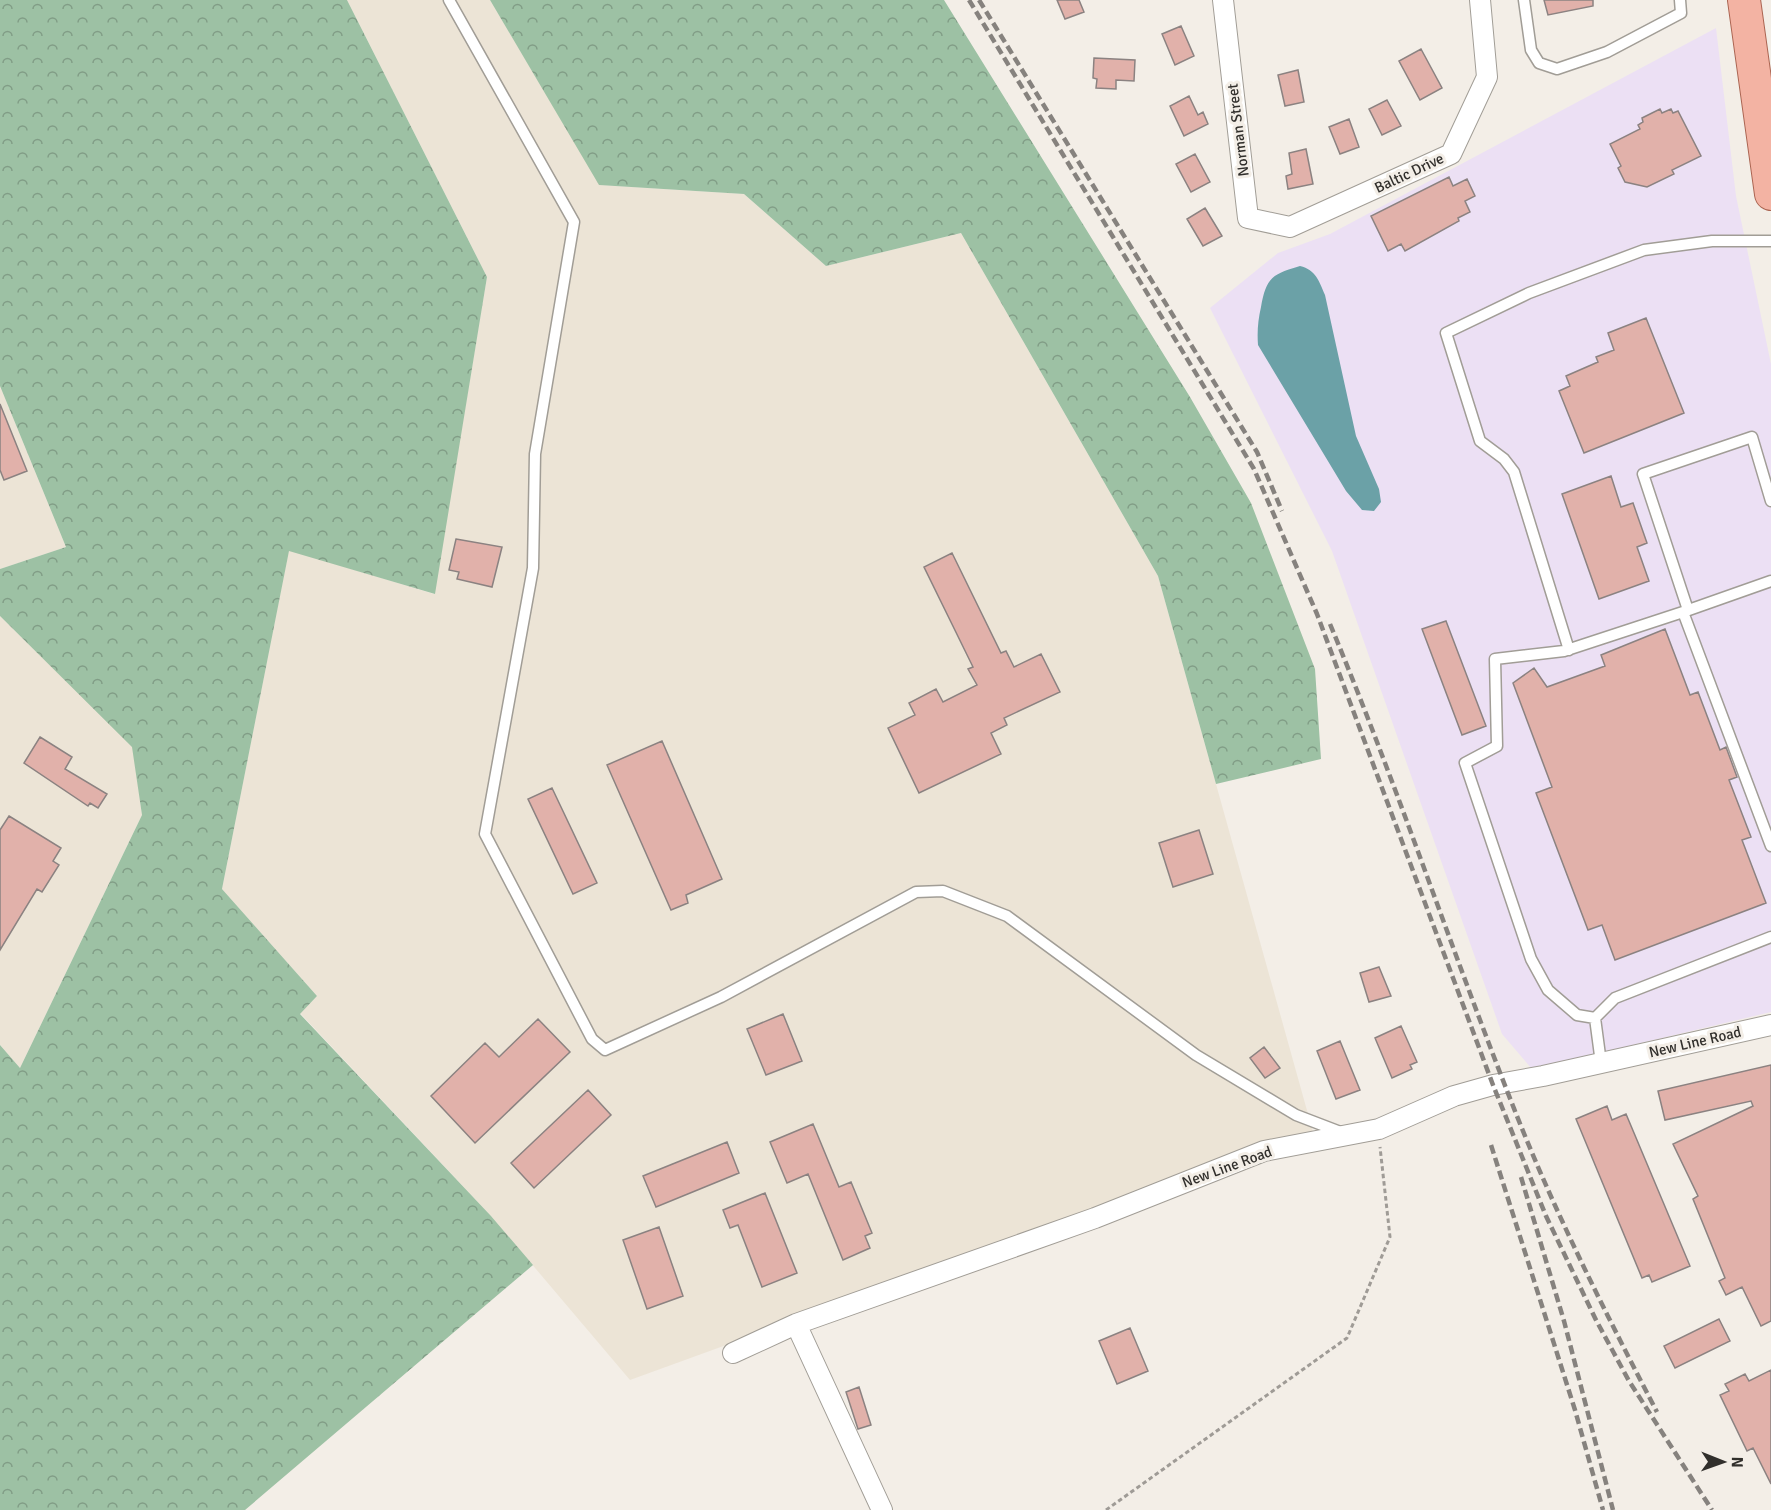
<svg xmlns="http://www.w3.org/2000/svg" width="1771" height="1510" font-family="Signika,sans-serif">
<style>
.commercial{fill:#ece0f4}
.built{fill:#ece4d6}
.forest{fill:url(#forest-crowns)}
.water{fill:#6ba1a7}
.building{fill:#e1b1aa;stroke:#8b8281;stroke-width:1.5}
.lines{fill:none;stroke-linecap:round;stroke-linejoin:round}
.service-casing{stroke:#a19d96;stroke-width:13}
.minor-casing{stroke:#a19d96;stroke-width:22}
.primary-casing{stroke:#aa6451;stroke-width:34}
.path{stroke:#9f9b96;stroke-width:3;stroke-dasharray:4.5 3;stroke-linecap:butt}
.service{stroke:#fff;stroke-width:10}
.minor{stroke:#fff;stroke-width:20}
.primary{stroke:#f3b3a3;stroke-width:32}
.rail{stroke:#86827e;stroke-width:4.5;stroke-dasharray:9 4.5;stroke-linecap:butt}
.labels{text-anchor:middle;stroke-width:6;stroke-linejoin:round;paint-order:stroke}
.street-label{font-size:15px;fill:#312f2c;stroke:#f3eee7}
</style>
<defs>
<pattern id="forest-crowns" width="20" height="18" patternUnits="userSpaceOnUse" patternTransform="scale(1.5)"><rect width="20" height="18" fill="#9dc1a4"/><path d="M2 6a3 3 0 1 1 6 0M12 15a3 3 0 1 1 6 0" fill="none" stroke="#819d86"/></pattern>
</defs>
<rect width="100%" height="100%" fill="#f3eee7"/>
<path class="commercial" d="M1716,28L1736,196L1771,364V1012L1532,1069L1502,1034L1332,551L1210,308L1278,253L1330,234Z"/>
<path class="built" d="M347,0H490L600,185L744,194L826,266L961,233L1158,576L1313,1132L630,1380L491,1216L300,1013L317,996L222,889L289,550L434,594L487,277Z
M0,386L66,547L0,569Z
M0,616L133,747L142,815L20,1068L0,1045Z"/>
<path class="forest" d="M0,0H347L487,277L435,594L289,551L222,889L317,996L300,1014L491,1216L533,1265L245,1510H0V1045L20,1068L142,815L132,747L0,616V569L66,547L0,386Z
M490,0H944L1190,397L1251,503L1315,669L1321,759L1216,784L1158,576L961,233L826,266L744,194L599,185Z"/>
<path class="water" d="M1300,266C1316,270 1319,281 1325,295L1356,436L1379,489L1381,502L1374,511L1362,510L1346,491L1258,345C1257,332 1258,320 1261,307C1266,278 1272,274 1300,266Z"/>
<path class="building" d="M1057,0H1079L1084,12L1065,19Z
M1544,0H1593V6L1548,15Z
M1181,26L1194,56L1175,65L1162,34Z
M1421,49L1442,88L1420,100L1399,61Z
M1094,58L1135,60L1134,81L1116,80V89L1096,88L1097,79L1093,78Z
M1298,70L1304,102L1285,106L1278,75Z
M1189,96L1198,115L1203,112L1208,124L1184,136L1170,106Z
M1387,100L1401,126L1382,135L1369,109Z
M1660,109L1662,113L1671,109L1673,113L1678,111L1701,156L1672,170L1674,174L1647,187L1625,182L1618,168L1621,166L1610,144L1640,129L1638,125L1643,122L1642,118Z
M1349,119L1359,147L1340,154L1329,127Z
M1306,149L1313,184L1288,189L1286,176L1292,174L1289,153Z
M1195,154L1210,182L1191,192L1176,164Z
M1449,177L1453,186L1467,179L1475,196L1465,201L1470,212L1458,218L1459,221L1405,251L1401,244L1388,251L1371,216Z
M1205,208L1222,236L1203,246L1187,219Z
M1646,318L1684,413L1584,453L1559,391L1570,386L1566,376L1598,362L1596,357L1614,350L1608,333Z
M0,404L27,471L4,480L0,470Z
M1611,476L1621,507L1633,503L1647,543L1637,547L1649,581L1599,599L1562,494Z
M456,539L502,547L492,587L457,579L459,572L449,570Z
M952,553L1001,653L1006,651L1014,667L1041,654L1060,692L1004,718L1007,725L991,733L1001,754L919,793L888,728L915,715L909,703L936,689L943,702L977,685L968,669L973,667L924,567Z
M1446,621L1486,726L1462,735L1422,629Z
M1665,629L1690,695L1698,692L1720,750L1726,747L1737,777L1729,780L1751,837L1742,840L1766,903L1615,960L1602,925L1588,930L1536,793L1552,787L1513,683L1534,668L1547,687L1605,666L1601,655Z
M40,737L72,757L65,769L107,794L98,808L90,803L88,806L24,763Z
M662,741L722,879L686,895L688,903L671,910L607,765Z
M552,788L597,883L573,894L528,799Z
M9,816L61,848L53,861L59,865L42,892L37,889L0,950V830Z
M1199,830L1213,874L1173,887L1159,843Z
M1379,967L1391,996L1369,1002L1360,973Z
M783,1014L802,1061L766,1075L747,1029Z
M538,1019L570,1052L475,1143L431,1096L485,1043L499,1057Z
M1401,1026L1417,1062L1410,1065L1412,1069L1392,1078L1375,1038Z
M1340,1041L1360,1090L1336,1099L1317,1051Z
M1264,1047L1280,1068L1265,1078L1250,1058Z
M1771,1065V1321L1761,1326L1742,1287L1726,1295L1719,1281L1725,1278L1693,1199L1698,1196L1673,1144L1753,1106L1751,1101L1665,1120L1658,1091Z
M588,1090L611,1115L534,1188L511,1163Z
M1607,1106L1612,1120L1626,1114L1690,1266L1652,1282L1649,1275L1642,1278L1576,1119Z
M813,1124L839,1187L851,1182L872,1233L865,1236L870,1248L843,1260L808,1174L787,1183L770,1142Z
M727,1142L739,1173L656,1207L643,1176Z
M765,1193L797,1273L762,1287L738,1225L730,1228L723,1210Z
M659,1227L683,1296L647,1309L623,1240Z
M1719,1319L1730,1341L1675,1368L1664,1346Z
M1130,1328L1148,1371L1117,1384L1099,1341Z
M1771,1370V1484L1753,1448L1747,1451L1720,1395L1729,1391L1725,1384L1745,1374L1749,1381Z
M859,1387L871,1425L858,1429L846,1392Z"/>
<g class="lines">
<defs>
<path id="service" d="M449,0L574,222L535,454L533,568L485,834L592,1039L605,1050L721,997L916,892L943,891L1007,916L1196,1055L1296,1115L1343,1133
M1524,0L1531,50L1539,63L1557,69L1607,52L1681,13L1680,0
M1771,581L1683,612L1771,846
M1688,610L1643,474L1752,437L1771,501
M1569,650L1514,472L1504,459L1480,441L1446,333L1529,293L1644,250L1712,241H1771
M1595,1018L1577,1015L1548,990L1531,959L1465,763L1497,746L1495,659L1564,651L1683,612
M1601,1063L1595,1018L1615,998L1771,937"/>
<path id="minor" d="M1223,0L1248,218L1290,227L1451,154L1487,77L1480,0
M796,1324L882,1510
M733,1353L796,1324L1095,1218L1264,1151L1379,1129L1454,1096L1493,1085L1543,1076L1771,1025"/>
<path id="primary" d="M1744,0L1771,194"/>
</defs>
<use href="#service" class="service-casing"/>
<use href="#minor" class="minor-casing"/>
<use href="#primary" class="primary-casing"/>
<path class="path" d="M1106,1510L1347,1338L1390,1237L1380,1147"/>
<use href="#service" class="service"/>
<use href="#minor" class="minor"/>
<use href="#primary" class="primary"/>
<path class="rail" d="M969,0L1254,469L1317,614L1493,1085L1546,1216L1596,1320L1629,1381L1712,1510
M979,0L1257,452L1282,511
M1330,624C1396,782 1450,946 1513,1106C1554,1211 1605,1312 1657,1412
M1491,1145L1575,1410L1603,1510
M1521,1177L1564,1321L1613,1510"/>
</g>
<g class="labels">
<g class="street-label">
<text transform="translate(1238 130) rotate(-97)" y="5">Norman Street</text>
<text transform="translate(1409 173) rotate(-25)" y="5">Baltic Drive</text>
<text transform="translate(1695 1042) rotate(-13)" y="5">New Line Road</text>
<text transform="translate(1227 1167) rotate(-20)" y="5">New Line Road</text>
</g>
</g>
<g transform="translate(1723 1462) rotate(91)" stroke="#f3eee7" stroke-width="4.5" paint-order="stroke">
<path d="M0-4.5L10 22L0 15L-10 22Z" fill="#312f2c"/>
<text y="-9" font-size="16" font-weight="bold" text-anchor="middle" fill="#312f2c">N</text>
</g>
</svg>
